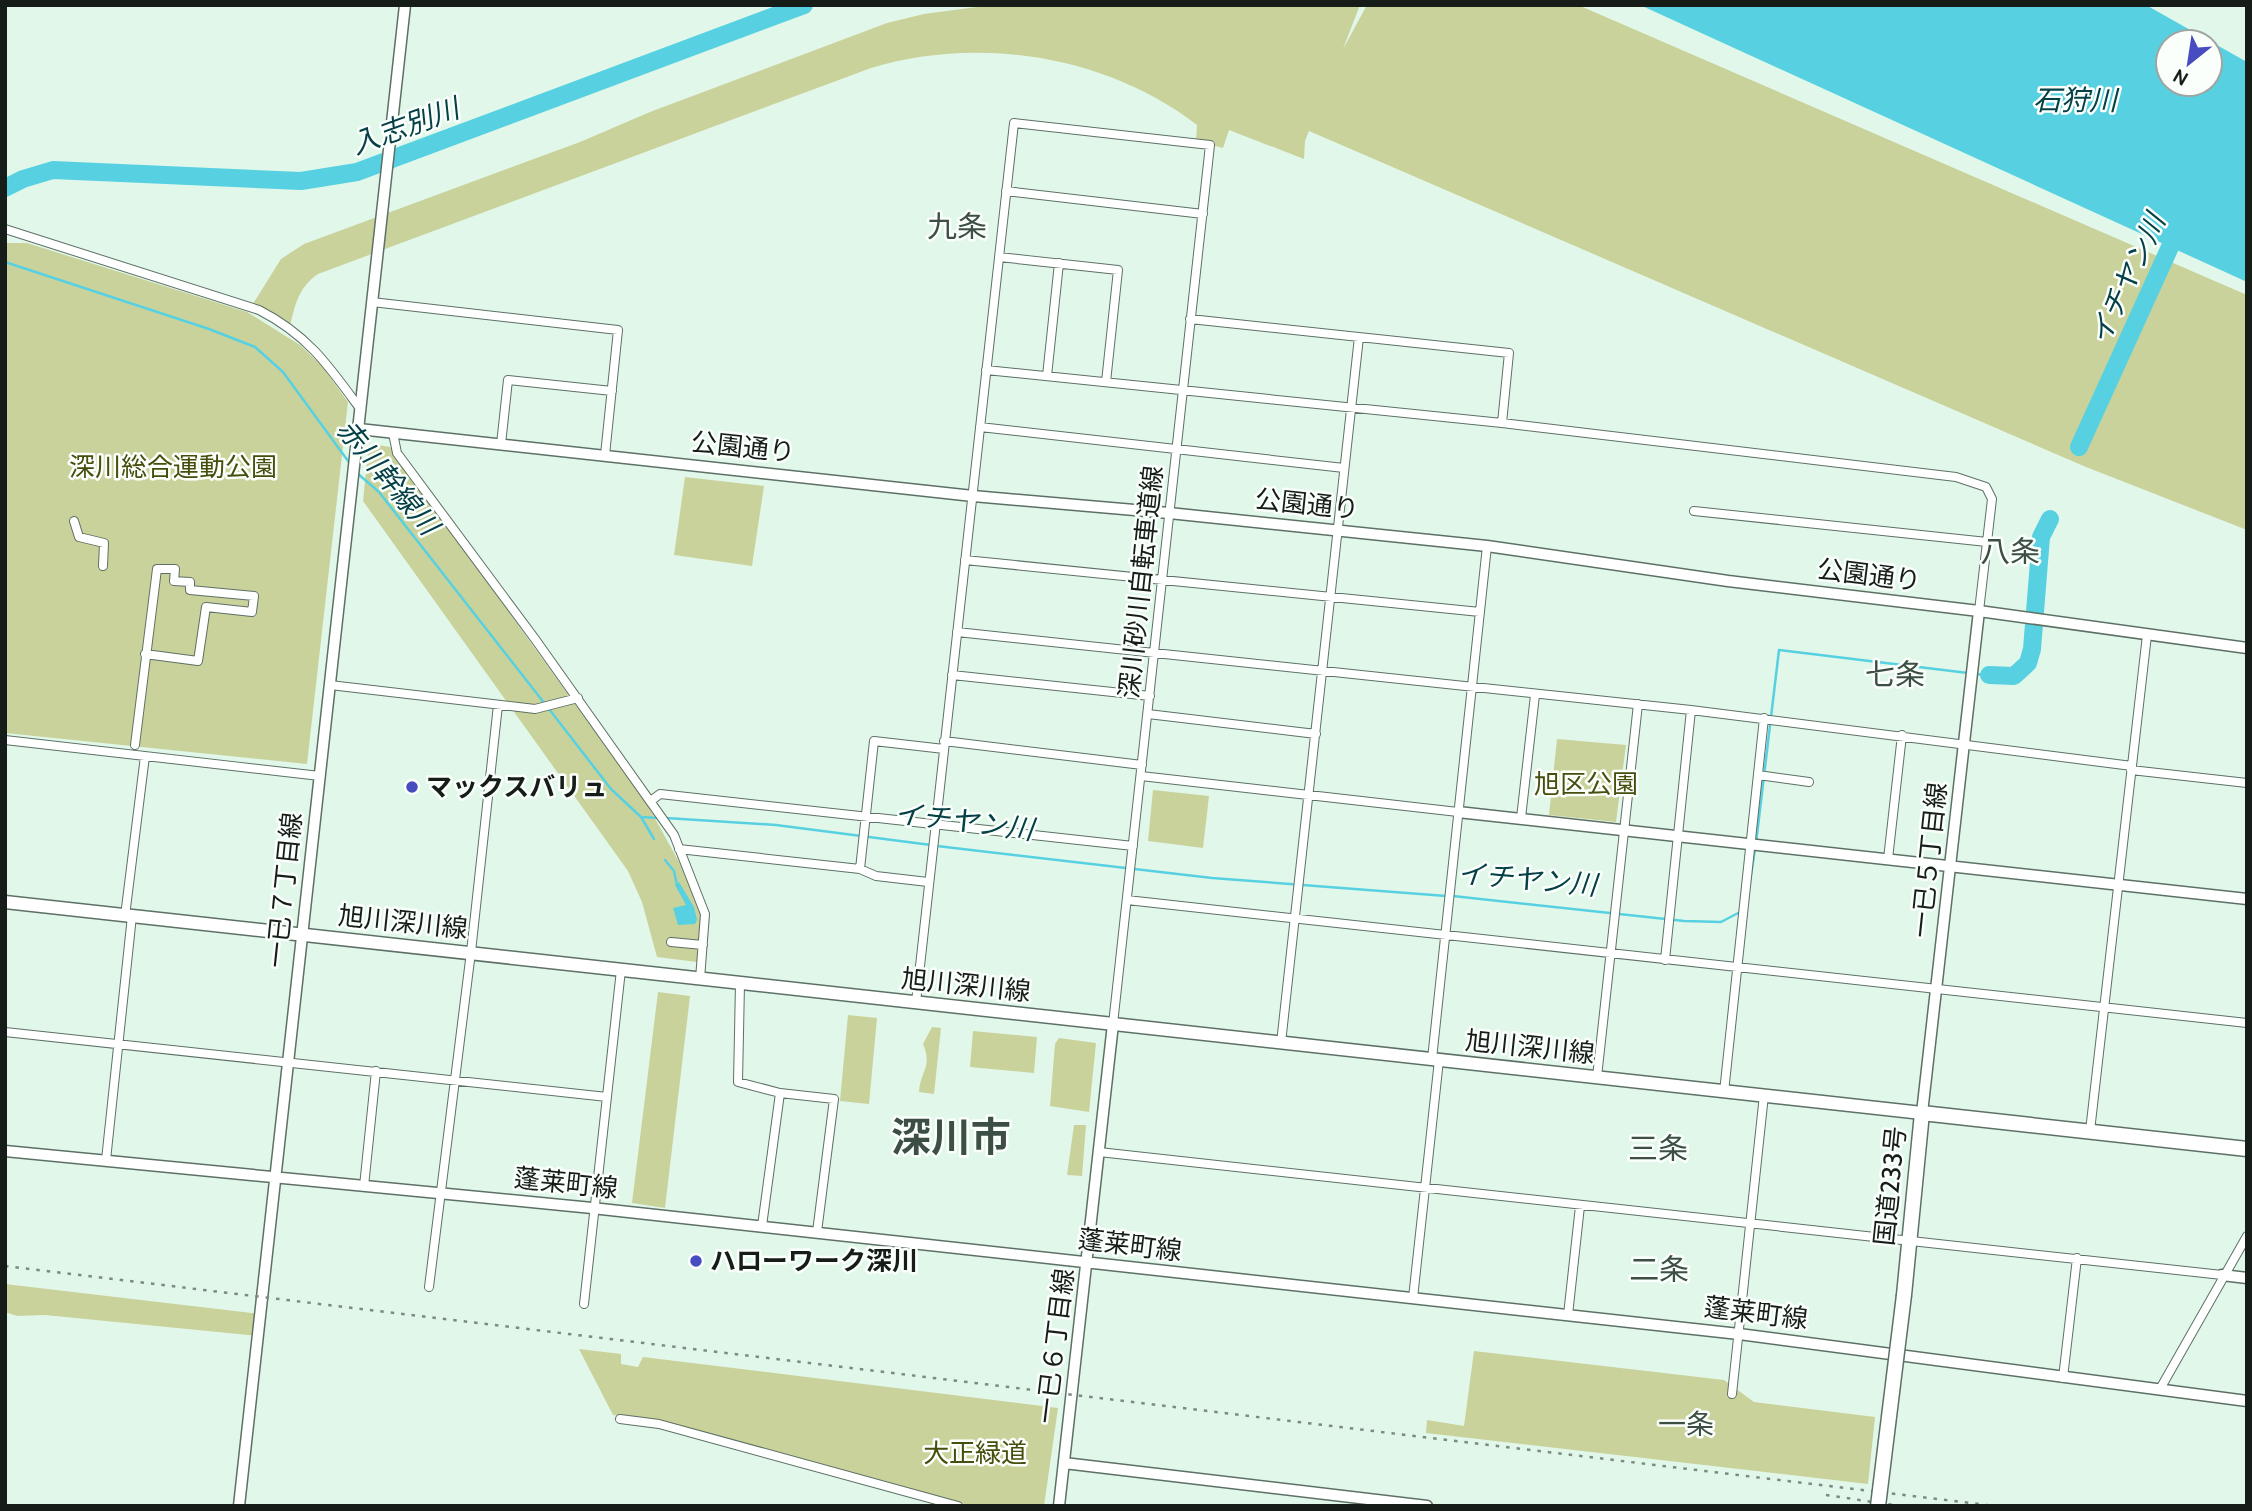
<svg xmlns="http://www.w3.org/2000/svg" width="2252" height="1511" font-family="Cabin,'Noto Sans JP',sans-serif">
<style>
.green{fill:#cad29b}
.water{fill:#57d1e1;fill-rule:evenodd}
.lines{fill:none;stroke-linecap:round;stroke-linejoin:round}
.stream{stroke:#57d1e1;stroke-width:2.5}
.river{stroke:#57d1e1;stroke-width:18}
.street-casing{stroke:#5d7065;stroke-width:10}
.secondary-casing{stroke:#5d7065;stroke-width:13}
.primary-casing{stroke:#5d7065;stroke-width:15}
.highway-casing{stroke:#5d7065;stroke-width:17}
.street{stroke:#fff;stroke-width:8}
.secondary{stroke:#fff;stroke-width:10}
.primary{stroke:#fff;stroke-width:12}
.highway{stroke:#fff;stroke-width:14}
.rail{stroke:#7c8a82;stroke-width:2.5;stroke-dasharray:3.5 7;stroke-linecap:butt}
.highway-bridge-casing{stroke:#5d7065;stroke-width:17;stroke-linecap:butt}
.highway-bridge{stroke:#fff;stroke-width:14}
.poi-dot{fill:#474cc1;stroke:#fbfffc;stroke-width:2.5}
.labels{text-anchor:middle;stroke-width:5;stroke-linejoin:round;paint-order:stroke}
.street-label{font-size:26px;fill:#161d19;stroke:#fbfffc}
.park-label{font-size:26px;fill:#474d0d;stroke:#fbfffc}
.poi-label{font-size:26px;font-weight:bold;fill:#161d19;stroke:#fbfffc;text-anchor:start}
.water-label{font-size:28px;font-style:italic;fill:#054047;stroke:#fbfffc}
.neighbourhood-label{font-size:28px;fill:#3d4f45;stroke:#fbfffc}
.quarter-label{font-size:30px;fill:#3d4f45;stroke:#fbfffc}
.town-label{font-size:40px;font-weight:bold;fill:#3d4f45;stroke:#fbfffc}
</style>
<rect width="100%" height="100%" fill="#e1f7ea"/>
<path class="green" d="M992,5H1360L1343,49L1367,5H1578L2247,295V530L2086,467L1309,131L1305,141L1304,159L1229,130L1223,148L1196,141L1197,125C1108,56 979,35 871,68L318,274C299,287 295,304 290,326L251,307L281,259L304,244L580,142L650,112L887,23L924,14Z
M5,243H27L247,312L300,345L322,366L348,402L307,764L5,733Z
M373,444L390,447L647,804L679,862L702,912L697,962L657,957L642,902L628,871L363,501L368,451Z
M685,477L764,486L752,566L674,555Z
M1557,739L1626,745L1616,822L1549,815Z
M1153,790L1209,796L1203,848L1148,841Z
M658,992L690,996L665,1208L632,1203Z
M848,1015L877,1018L869,1104L840,1101Z
M932,1027L941,1028L934,1094L919,1092C920,1071 933,1067 923,1044Z
M973,1031L1037,1037L1034,1073L970,1067Z
M1059,1038L1096,1043L1089,1112L1050,1106L1055,1044Z
M1074,1125H1086L1082,1176L1067,1175Z
M5,1284L260,1314L258,1336L45,1315L17,1316L5,1312Z
M579,1349L621,1354V1364L638,1367L643,1357L1058,1408L1044,1506H970L662,1422L613,1415Z
M1474,1351L1724,1380L1754,1402L1875,1417L1868,1484L1426,1433L1427,1420L1464,1426Z"/>
<path class="water" d="M1640,5H2146L2247,62V282ZM2168,42H2210V84H2168Z
M679,882L694,907L697,920L695,924L678,925L673,908L686,905L675,885Z"/>
<g class="lines">
<path class="stream" d="M5,262L209,329L255,347L283,372L351,465
M357,473L379,492L545,704
M1975,674L1989,675
M549,709L611,789L641,817L654,839
M641,817L659,818
M666,818L776,825L931,845
M1756,843L1779,650L1968,673
M937,846L1212,878L1446,896
M665,860L674,871L677,885
M1749,888L1755,849
M1453,896L1684,921L1721,922L1740,912"/>
<path class="river" d="M5,188L23,179L53,170L301,181L357,172L804,5
M2079,447L2180,225
M1989,675L2014,676L2028,663L2032,649L2041,537L2050,519"/>
<defs>
<path id="street" d="M1006,191L1203,214
M5,229L259,310C308,335 329,366 361,410
M999,257L1118,270L1106,382
M372,302L618,330L605,455
M1190,319L1509,353L1502,423
M986,370L1502,423L1956,477L1986,487L1992,499L1979,611
M1047,376L1059,263
M980,427L1344,468
M393,433L397,453L535,639L674,835L705,914L700,979
M501,444L508,380L612,391
M1694,511L1987,542
M74,521L79,537L104,543L103,566
M965,560L1480,612
M957,632L1691,710L2132,766
M952,675L1150,696
M330,685L535,709L578,698
M1148,714L1316,734
M5,740L320,776
M944,741L1142,765
M135,745L157,569H175L174,581L190,582V590L254,596L252,612L206,607L198,661L145,654
M2131,770L2247,783
M1758,775L1809,782
M1141,776L1458,812
M652,800L660,794L1133,846
M1521,818L1535,695
M679,849L860,869L876,876L928,882
M1888,859L1902,735
M860,869L874,741L944,749
M1127,900L2247,1023
M125,916L145,756
M671,942L703,945
M1665,960L1691,710
M740,984L738,1082L780,1093L762,1226
M916,1002L1014,123L1210,145L1113,1024
M5,1032L607,1097
M1281,1043L1359,337
M1432,1059L1487,546
M1597,1077L1638,704
M1724,1092L1764,718
M780,1093L834,1099L817,1232
M2090,1131L2147,635
M1099,1152L2222,1275
M106,1160L132,916
M364,1186L376,1071
M429,1287L471,952L498,705
M1413,1298L1439,1060
M584,1304L621,970
M1568,1315L1580,1206
M2063,1378L2077,1258
M2160,1389L2247,1236
M1732,1394L1764,1095
M620,1419L659,1424L958,1506"/>
<path id="secondary" d="M359,429L973,496L1169,513L1487,546L1728,581L1979,611L2247,648
M1458,812L2247,899
M1922,1113L1979,611
M5,1151L592,1208L1739,1334L2247,1401
M2222,1275L2247,1278
M1064,1463L1427,1506
M239,1506L405,5
M1059,1506L1113,1024"/>
<path id="primary" d="M5,902L1922,1113"/>
<path id="highway" d="M1904,1295L1922,1113L2247,1149"/>
</defs>
<use href="#street" class="street-casing"/>
<use href="#secondary" class="secondary-casing"/>
<use href="#primary" class="primary-casing"/>
<use href="#highway" class="highway-casing"/>
<use href="#street" class="street"/>
<use href="#secondary" class="secondary"/>
<use href="#primary" class="primary"/>
<use href="#highway" class="highway"/>
<path class="rail" d="M5,1266L1995,1506
M1826,1495L1900,1506"/>
<defs>
<path id="highway-bridge" d="M1878,1506L1904,1295"/>
</defs>
<use href="#highway-bridge" class="highway-bridge-casing"/>
<use href="#highway-bridge" class="highway-bridge"/>
</g>
<g class="poi-dot">
<circle cx="412" cy="787" r="7"/>
<circle cx="696" cy="1261" r="7"/>
</g>
<g class="labels">
<g class="street-label">
<text transform="translate(743 447) rotate(6)" y="9">公園通り</text>
<text transform="translate(1307 504) rotate(6)" y="9">公園通り</text>
<text transform="translate(1869 575) rotate(7)" y="9">公園通り</text>
<text transform="translate(1141 582) rotate(-84)" y="9">深川砂川自転車道線</text>
<text transform="translate(1929 860) rotate(-84)" y="9">一已５丁目線</text>
<text transform="translate(284 890) rotate(-84)" y="9">一已７丁目線</text>
<text transform="translate(403 922) rotate(6)" y="9">旭川深川線</text>
<text transform="translate(966 985) rotate(6)" y="9">旭川深川線</text>
<text transform="translate(1530 1047) rotate(6)" y="9">旭川深川線</text>
<text transform="translate(566 1183) rotate(6)" y="9">蓬莱町線</text>
<text transform="translate(1890 1186) rotate(-84)" y="9">国道233号</text>
<text transform="translate(1130 1245) rotate(7)" y="9">蓬莱町線</text>
<text transform="translate(1756 1313) rotate(7)" y="9">蓬莱町線</text>
<text transform="translate(1055 1346) rotate(-83)" y="9">一已６丁目線</text>
</g>
<g class="park-label">
<text x="173" y="476">深川総合運動公園</text>
<text x="1586" y="793">旭区公園</text>
<text x="975" y="1462">大正緑道</text>
</g>
<g class="poi-label">
<text x="426" y="796">マックスバリュ</text>
<text x="710" y="1270">ハローワーク深川</text>
</g>
<g class="water-label">
<text x="2075" y="110">石狩川</text>
<text transform="translate(405 126) rotate(-20)" y="10">入志別川</text>
<text transform="translate(2127 279) rotate(-65)" y="10">イチヤン川</text>
<text transform="translate(388 477) rotate(50)" y="10">赤川幹線川</text>
<text transform="translate(964 821) rotate(7)" y="10">イチヤン川</text>
<text transform="translate(1527 879) rotate(5)" y="10">イチヤン川</text>
</g>
<g class="neighbourhood-label">
<text x="1686" y="1434">一条</text>
</g>
<g class="quarter-label">
<text x="957" y="237">九条</text>
<text x="2010" y="562">八条</text>
<text x="1895" y="685">七条</text>
<text x="1658" y="1159">三条</text>
<text x="1659" y="1280">二条</text>
</g>
<g class="town-label">
<text x="951" y="1151">深川市</text>
</g>
</g>
<rect width="2252" height="1511" fill="none" stroke="#161d19" stroke-width="14"/>
<g transform="translate(2189 63) rotate(210)"><circle r="33" fill="#fbfffc" stroke="#9fa5a1" stroke-width="2"/>
<path d="M0-5L12 26L0 18L-12 26Z" fill="#474cc1"/>
<text y="-10" font-size="19" font-weight="bold" text-anchor="middle" fill="#161d19">N</text>
</g>
</svg>
